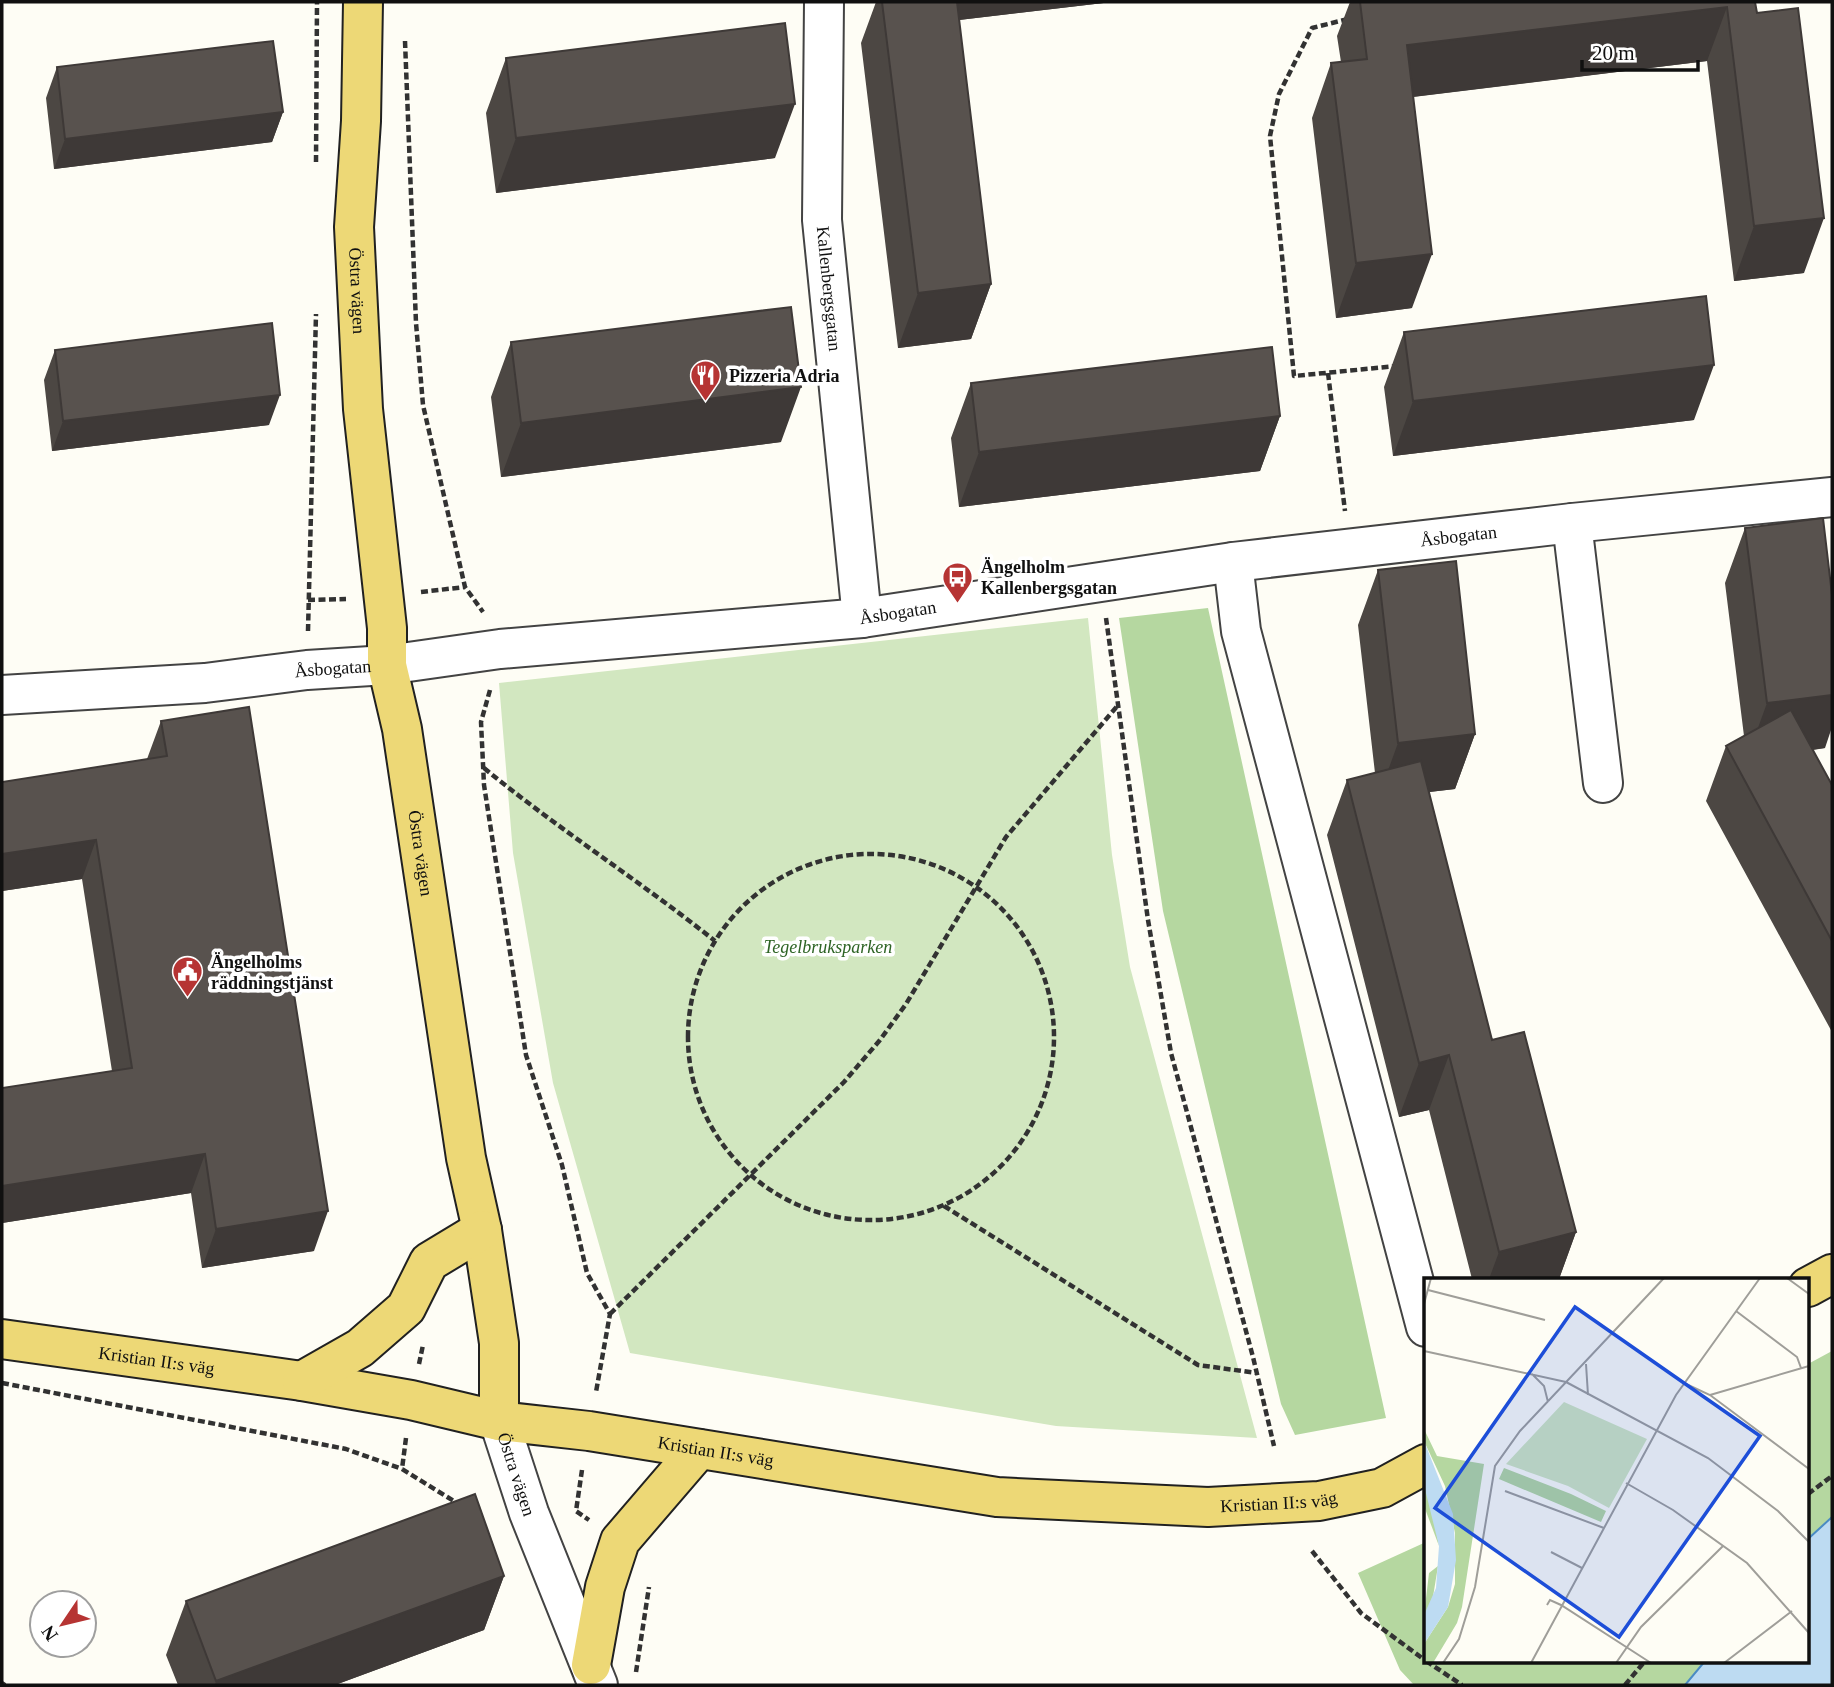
<svg xmlns="http://www.w3.org/2000/svg" width="1834" height="1687" font-family="'Times New Roman',serif">
<style>
.green{fill:#d2e7c0}
.forest{fill:#b5d7a0}
.water{fill:#bddbf2;stroke:#4a8bc3;stroke-width:2}
.lines{fill:none;stroke-linecap:round;stroke-linejoin:round}
.minor-casing{stroke:#434343;stroke-width:42}
.major-casing{stroke:#212121;stroke-width:42}
.path{stroke:#323232;stroke-width:4.5;stroke-dasharray:7 3.5;stroke-linecap:butt}
.minor{stroke:#fff;stroke-width:38}
.major{stroke:#edd876;stroke-width:38}
.wall{fill:#4c4743}
.shaded-wall{fill:#3e3937}
.building{fill:#58524e;stroke:#3e3937;stroke-width:2}
.labels{text-anchor:middle;stroke-width:7;stroke-linejoin:round;paint-order:stroke}
.street-label{font-size:18px;fill:#101010;stroke:#fff}
.poi-label{font-size:18px;font-weight:bold;fill:#101010;stroke:#fff;text-anchor:start}
.park-label{font-size:18px;font-style:italic;fill:#2e6425;stroke:#fff}
.inset-road{fill:none;stroke:#9f9e99;stroke-width:2}
.view{fill:#1d4ed8;fill-opacity:0.15;stroke:#1d4ed8;stroke-width:3.5}
.inset-edge{fill:none;stroke:#101010;stroke-width:3.5}
</style>
<rect width="100%" height="100%" fill="#fefdf5"/>
<path class="green" d="M1088,618L1112,855L1130,967L1257,1438L1056,1426L630,1353L553,1083L513,853L499,683Z"/>
<path class="forest" d="M1208,608L1386,1418L1295,1435L1281,1404L1163,911L1119,618Z
M1832,1351V1517L1808,1539V1364Z
M1426,1542V1661H1705L1685,1685H1414L1400,1670L1358,1573Z"/>
<path class="water" d="M1832,1517V1685H1685L1705,1661H1808V1539Z"/>
<g class="lines">
<defs>
<g id="minor">
<path id="s1" d="M824,2L822,220L862,618"/>
<path d="M1572,523L1603,783"/>
<path d="M1233,562L1241,631L1426,1327"/>
<path id="s2" d="M2,695L205,683L307,670L387,665L500,649L862,618L1233,562L1572,523L1832,497"/>
<path id="s3" d="M499,1421L529,1513L598,1685"/>
</g>
<g id="major">
<path id="s4" d="M363,2L361,121L354,227L363,409L387,628V665L402,729L466,1158L482,1230L499,1343V1421"/>
<path d="M1808,1287L1832,1274"/>
<path id="s5" d="M2,1339L302,1381L411,1400L499,1421L589,1431L997,1497L1208,1507L1319,1501L1382,1488L1426,1464"/>
<path d="M302,1381L360,1348L406,1308L429,1262L482,1230"/>
<path d="M591,1665L605,1587L620,1541L699,1449"/>
</g>
</defs>
<use href="#minor" class="minor-casing"/>
<use href="#major" class="major-casing"/>
<path class="path" d="M1348,19L1312,28L1279,94L1270,136L1294,376L1397,366
M405,41L416,323L423,405L465,587L483,612
M316,162L317,2
M1328,373L1345,511
M421,592L465,587
M308,600L346,599
M1106,618L1148,920L1171,1053L1253,1357L1274,1446
M308,631L316,314
M490,690L481,722L484,785L526,1055L562,1165L587,1273L610,1314L596,1392
M484,768C558,829 640,881 715,941
M688 1037a183 183 0 1 1 366 0a183 183 0 1 1-366 0Z
M944,1206L1198,1365L1257,1373
M610,1314L844,1082L880,1040L906,1004L1006,837L1119,704
M419,1364L423,1345
M2,1383L346,1449L402,1469
M406,1438L402,1469L457,1503
M582,1470L576,1511L589,1520
M1808,1494L1832,1476
M1312,1551L1361,1613L1426,1661
M1426,1661L1462,1685
M636,1672L649,1587
M2,1683L5,1685
M1625,1685L1645,1661"/>
<use href="#minor" class="minor"/>
<use href="#major" class="major"/>
</g>
<path class="wall" d="M876,2H1112L959,20L991,284L971,339L898,348L861,43Z
M1350,2H1755L1804,273L1734,281L1707,61L1413,97L1412,308L1336,318L1312,118L1331,63L1341,62L1337,36Z
M506,58L775,158L496,193L486,113Z
M57,67L283,112L272,142L54,169L46,98Z
M1404,332L1694,420L1393,456L1384,387Z
M511,342L781,442L501,477L491,397Z
M55,350L269,425L52,451L44,380Z
M971,383L1280,416L1260,471L959,507L951,438Z
M1745,528L1825,748L1813,750L1832,785V1032L1706,801L1726,746L1744,736L1725,583Z
M1378,570L1475,734L1455,789L1429,792L1492,1040L1576,1232L1559,1279H1472L1429,1110L1399,1117L1327,835L1347,780L1375,773L1358,625Z
M161,721L314,1251L202,1268L191,1193L2,1223V1088L112,1071L82,879L2,891V782L147,759Z
M504,1576L484,1630L335,1685H178L166,1655L186,1601Z"/>
<path class="shaded-wall" d="M934,2H1112L925,24Z
M1727,7L1707,61L1387,100L1407,45Z
M795,104L775,158L496,193L516,138Z
M283,112L272,142L54,169L65,139Z
M1824,218L1804,273L1734,281L1754,226Z
M1432,254L1412,308L1336,318L1356,263Z
M991,284L971,339L898,348L918,293Z
M1714,365L1694,420L1393,456L1413,401Z
M801,387L781,442L501,477L521,423Z
M280,395L269,425L52,451L63,421Z
M1280,416L1260,471L959,507L979,452Z
M1832,695V727L1825,748L1747,758L1767,703Z
M1475,734L1455,789L1378,798L1398,743Z
M96,840L82,879L2,891V854Z
M1449,1055L1429,1110L1399,1117L1419,1063Z
M205,1154L191,1193L2,1223V1186Z
M328,1211L314,1251L202,1268L216,1229Z
M1576,1232L1559,1279H1489L1499,1252Z
M504,1576L484,1630L335,1685H215L216,1681Z"/>
<path class="building" d="M882,2H957L991,284L918,293Z
M1360,2H1755L1757,13L1798,8L1824,218L1754,226L1727,7L1407,45L1432,254L1356,263L1331,63L1367,59Z
M785,23L795,104L516,138L506,58Z
M273,41L283,112L65,139L57,67Z
M1706,296L1714,365L1413,401L1404,332Z
M791,307L801,387L521,423L511,342Z
M272,323L280,395L63,421L55,350Z
M1272,347L1280,416L979,452L971,383Z
M1823,518L1832,595V695L1767,703L1745,528Z
M1456,561L1475,734L1398,743L1378,570Z
M249,707L328,1211L216,1229L205,1154L2,1186V1088L132,1068L96,840L2,854V782L167,756L161,721Z
M1791,710L1832,785V941L1726,746Z
M1421,761L1492,1040L1524,1032L1576,1232L1499,1252L1449,1055L1419,1063L1347,780Z
M475,1494L504,1576L216,1681L186,1601Z"/>
<defs>
<symbol id="restaurant-pin" viewBox="-11 -11 22 30"><path d="M0 17L-7.5 6A9.5 9.5 0 1 1 7.5 6Z" fill="#b63433" stroke="#fff"/><path d="M-5-6h1v4h1v-4h1v4h1v-4h1v5L-1.5 .5V6h-2V.5L-5-1ZM5-6V6H3V1.5H1.5Q1.5-4 5-6Z" fill="#fff"/></symbol>
<symbol id="bus-pin" viewBox="-11 -11 22 30"><path d="M0 17L-7.5 6A9.5 9.5 0 1 1 7.5 6Z" fill="#b63433" stroke="#fff"/><path d="M-5-6H5V4H4V6H2V4H-2V6H-4V4H-5ZM-3.5-4V0h7V-4ZM-3.5 1.2v1.5H-2V1.2ZM2 1.2v1.5H3.5V1.2Z" fill="#fff"/></symbol>
<symbol id="civic-pin" viewBox="-11 -11 22 30"><path d="M0 17L-7.5 6A9.5 9.5 0 1 1 7.5 6Z" fill="#b63433" stroke="#fff"/><path d="M-.6-6.5H3V-4.5H.6V-3L4-1V1h2V6H-6V1h2V-1L-.6-3ZM-1.2 2.5V6h2.4V2.5Z" fill="#fff"/></symbol>
</defs>
<g fill-rule="evenodd">
<use href="#restaurant-pin" x="688" y="358" width="35" height="47"/>
<use href="#bus-pin" x="940" y="560" width="35" height="47"/>
<use href="#civic-pin" x="170" y="954" width="35" height="47"/>
</g>
<g class="labels">
<g class="street-label">
<text dy="6" stroke="none"><textPath href="#s1" startOffset="287">Kallenbergsgatan</textPath></text>
<text dy="6" stroke="none"><textPath href="#s4" startOffset="289">Östra vägen</textPath></text>
<text dy="6" stroke="none"><textPath href="#s2" startOffset="1466">Åsbogatan</textPath></text>
<text dy="6" stroke="none"><textPath href="#s2" startOffset="900">Åsbogatan</textPath></text>
<text dy="6" stroke="none"><textPath href="#s2" startOffset="332">Åsbogatan</textPath></text>
<text dy="6" stroke="none"><textPath href="#s4" startOffset="856">Östra vägen</textPath></text>
<text dy="6" stroke="none"><textPath href="#s5" startOffset="156">Kristian II:s väg</textPath></text>
<text dy="6" stroke="none"><textPath href="#s5" startOffset="723">Kristian II:s väg</textPath></text>
<text dy="6" stroke="none"><textPath href="#s3" startOffset="56">Östra vägen</textPath></text>
<text dy="6" stroke="none"><textPath href="#s5" startOffset="1290">Kristian II:s väg</textPath></text>
</g>
<g class="poi-label">
<text x="729" y="382">Pizzeria Adria</text>
<text x="981" y="573">Ängelholm<tspan x="981" dy="21">Kallenbergsgatan</tspan></text>
<text x="211" y="968">Ängelholms<tspan x="211" dy="21">räddningstjänst</tspan></text>
</g>
<g class="park-label">
<text x="828" y="953">Tegelbruksparken</text>
</g>
</g>
<g transform="translate(1424 1278)">
<rect width="385" height="385" fill="#fefdf5"/>
<path d="M140,124L223,161L185,230L144,208L82,186Z" fill="#d2e7c0"/>
<path d="M0,151L13,178L60,186L38,329L33,345L9,385H0V366L24,329L31,306V255L21,208L0,163ZM80,190L147,216L182,233L177,244L75,201ZM0,207L9,232L15,268L0,228ZM14,288L8,325L0,337L5,295Z" fill="#b5d7a0"/>
<path d="M0,163L29,236L32,282L24,329L0,366V337L12,310L15,268L0,207Z" fill="#bddbf2"/>
<path class="inset-road" d="M363,0L385,16M4,12L121,42M0,26L7,0M312,33L373,79L377,90M0,73L142,104M162,86L164,117M108,96L120,108L124,124M142,104L284,180L354,233L385,264M260,105L286,117L385,191M286,117L385,88M202,205L249,232L323,285L385,355M81,213L180,250M127,274L158,290M123,327L126,322L137,327L227,385M19,385L35,361L51,309L71,188L96,153L240,0M107,385L252,117L336,0M192,385L217,349L299,268M300,385L368,333"/>
<path class="view" d="M151,29L336,158L195,359L11,230Z"/>
<rect width="385" height="385" class="inset-edge"/>
</g>
<rect width="1834" height="1687" fill="none" stroke="#101010" stroke-width="7"/>
<g transform="translate(63 1624) rotate(235)"><circle r="33" fill="#ffffff" stroke="#9f9f9f" stroke-width="2"/>
<path d="M0-5L12 26L0 18L-12 26Z" fill="#b63433"/>
<text y="-10" font-size="19" font-weight="bold" text-anchor="middle" fill="#101010">N</text>
</g>
<path d="M1582 60v10h116v-10" fill="none" stroke="#101010" stroke-width="3.5"/>
<text x="1592" y="60" font-size="21" fill="#101010" stroke="#ffffff" stroke-width="5" paint-order="stroke">20 m</text>
</svg>
